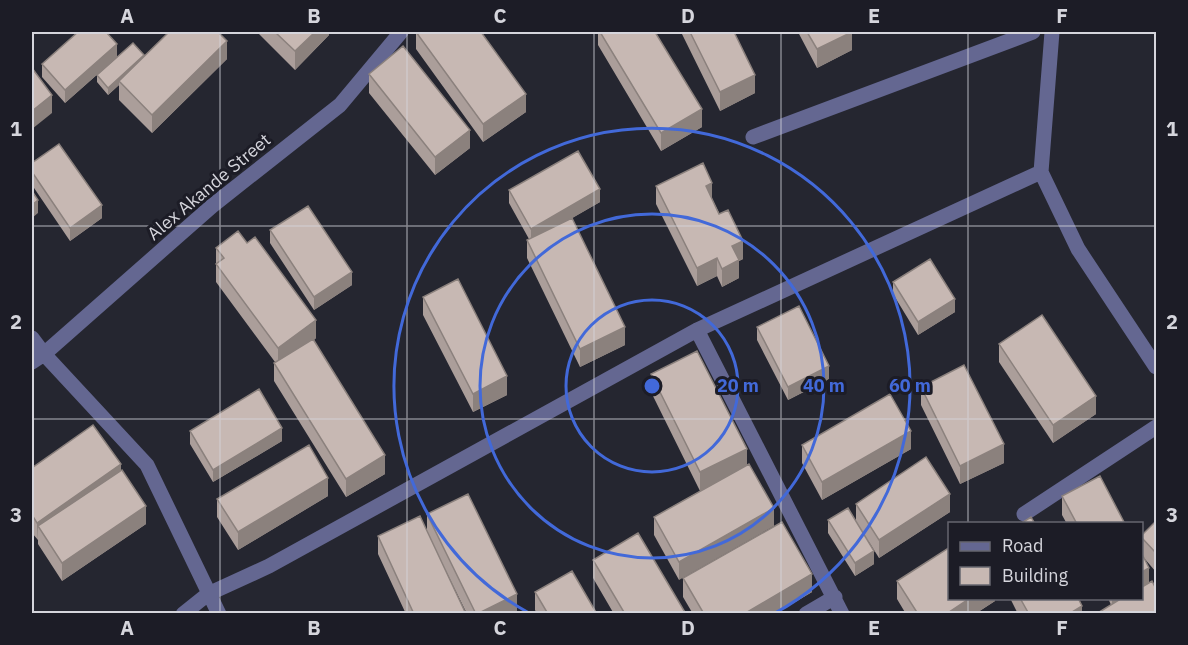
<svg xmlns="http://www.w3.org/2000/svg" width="1188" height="645" font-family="'IBM Plex Sans',sans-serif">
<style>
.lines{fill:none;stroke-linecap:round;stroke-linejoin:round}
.minor{stroke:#646791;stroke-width:15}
.wall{fill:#ab9e9a}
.shaded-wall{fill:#8b817d}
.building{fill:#c7b8b3;stroke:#8b817d;stroke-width:1.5}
.grid{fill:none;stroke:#d5d5dc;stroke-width:1.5;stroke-opacity:0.55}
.ring{fill:none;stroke:#4269d9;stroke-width:3}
.labels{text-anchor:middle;stroke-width:6;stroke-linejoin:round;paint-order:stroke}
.street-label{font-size:18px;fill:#d5d5dc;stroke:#1c1c26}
.centre{fill:#4269d9;stroke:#1c1c26;stroke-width:3}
.ring-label{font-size:18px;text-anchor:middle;font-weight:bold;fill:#4269d9;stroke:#1c1c26;stroke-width:6;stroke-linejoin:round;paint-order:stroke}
.neatline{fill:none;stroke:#d5d5dc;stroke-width:2}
.grid-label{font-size:20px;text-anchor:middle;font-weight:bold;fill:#d5d5dc}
</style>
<rect width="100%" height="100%" fill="#252630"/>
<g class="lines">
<path class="minor" d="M1052,32L1041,172L1078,249L1156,367
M753,137L1033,32
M697,330L842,614
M32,338L44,354L147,465L219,614
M32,362L44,354L212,206L340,105L401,32
M1024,514L1156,427
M183,614L208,594L269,566L697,330L1041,172
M806,614L835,597"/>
</g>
<path class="wall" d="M257,32H329V35L295,70Z
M416,32H481L526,112L483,142L416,49Z
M598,32H655L702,127L661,151L598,45Z
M681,32H734L755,93L720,111Z
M798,32H852V50L817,68Z
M144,55L227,59L152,133L119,100V85L108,95L97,82V75Z
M117,57L65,103L42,77V64Z
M369,74L470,148L435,175L369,93Z
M32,163L102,218L70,241L32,185Z
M656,186L712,199L743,259L739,261V278L722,287L717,276L697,286L656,204Z
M509,190L600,202L572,218L625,345L580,367L527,258V240L529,239L509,203Z
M270,230L352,285L314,310L270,243Z
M216,248L316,338L314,340L385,474L346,497L274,381V363L275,362L216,282Z
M893,282L955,312L918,335L893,294Z
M423,297L507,395L473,412L423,315Z
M757,327L829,379L788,400L757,340Z
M999,344L1096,414L1053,443L999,362Z
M651,374L747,449L679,580L654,535V517L700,491L651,392Z
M921,387L1004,463L960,484L921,405Z
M190,431L282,441L213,482L190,444Z
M802,445L911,449L822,500L802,463Z
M32,468L121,470L146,524L62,581L38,544V540L32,533Z
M328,496L238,550L217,517V499Z
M1062,496L1125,524H1067L1062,515Z
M856,504L950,512L879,558L869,542L874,564L855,576L828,533V520H856Z
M427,514L517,612L514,614H467L443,565L466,614H406L378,554V536L427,530Z
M1156,521V572L1144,558L1149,568V583L1152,581L1156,589V614H1096L1111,605L1108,598H1142V535Z
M593,560L686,614H614L593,578Z
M683,578L812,592L775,614H693L683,597Z
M897,581L995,598V601L975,614H906L897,599Z
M535,592L597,614H537L535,610Z
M1010,598H1078L1082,614H1018Z"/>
<path class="shaded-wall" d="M315,32H329V35L295,70V51Z
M852,32V50L817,68V49Z
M227,41V59L152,133V115Z
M117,44V57L65,103V90Z
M144,55L121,83L119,81V85L108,95V88Z
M755,75V93L720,111V92Z
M526,94V112L483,142V124Z
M52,95V113L32,129V111Z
M702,109V127L661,151V133Z
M470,130V148L435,175V157Z
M712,183V201L706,186Z
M600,189V202L531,242V229Z
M38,200V213L32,218V205Z
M102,205V218L70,241V228Z
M743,241V259L739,261V278L722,287V269L732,246Z
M717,258V276L697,286V268Z
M352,272V285L314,310V297Z
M955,299V312L918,335V322Z
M316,320V338L278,366V348Z
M625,327V345L580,367V349Z
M829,366V379L788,400V387Z
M507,376V395L473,412V394Z
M1096,396V414L1053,443V425Z
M282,428V441L213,482V470Z
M911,431V449L822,500V482Z
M1004,444V463L960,484V466Z
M747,449V467L700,491V472Z
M385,455V474L346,497V479Z
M121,464V482L38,526L37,541V523Z
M328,478V496L238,550V532Z
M950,494V512L879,558V540Z
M146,506V524L62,581V563Z
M774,508V526L679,580V562Z
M874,551V564L855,576V563Z
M1149,568V586L1142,590V572Z
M812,574V592L775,614H744Z
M517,594V612L514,614H477Z
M970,598H995V601L975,614H946Z
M1112,598H1126L1112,606Z
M1082,606V614H1069Z"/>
<path class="building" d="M78,32H106L117,44L65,90L42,64Z
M169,32H218L227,41L152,115L119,81Z
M275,32H315L295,51Z
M416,32H481L526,94L483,124Z
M600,32H655L702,109L661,133Z
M690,32H734L755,75L720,92Z
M807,32H852L817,49Z
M133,43L144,55L108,88L97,75Z
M403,46L470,130L435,157L369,74Z
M32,68L52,95L32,111Z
M59,144L102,205L70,228L32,172V163Z
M578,151L600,189L531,229L509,190Z
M703,163L712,183L706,186L719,214L728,210L743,241L732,246L739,260L722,269L717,258L697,268L656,186Z
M32,191L38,200L32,205Z
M308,206L352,272L314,297L270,230Z
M572,218L625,327L580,349L527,240Z
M238,231L247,243L255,237L316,320L278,348L216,264L224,258L216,248Z
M930,259L955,299L918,322L893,282Z
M458,279L507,376L473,394L423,297Z
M799,306L829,366L788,387L757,327Z
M1042,315L1096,396L1053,425L999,344Z
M313,339L385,455L346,479L274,363Z
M697,351L747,449L700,472L651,374Z
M964,365L1004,444L960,466L921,387Z
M259,389L282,428L213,470L190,431Z
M890,394L911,431L822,482L802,445Z
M93,425L121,464L37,523L32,515V468Z
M309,445L328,478L238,532L217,499Z
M926,457L950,494L879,540L856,504Z
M749,464L774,508L679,562L654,517Z
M122,470L146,506L62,563L38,526Z
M1100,476L1125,524H1077L1062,496Z
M468,494L517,594L477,614H476L427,514Z
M848,508L874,551L855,563L828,520Z
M420,516L466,614H414L378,536Z
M1031,517L1035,524H1020Z
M1156,521V553L1142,538V535Z
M782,522L812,574L744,614H704L683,578Z
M638,533L686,614H625L593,560Z
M950,547V598H970L946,614H918L897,581Z
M1142,554L1149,568L1142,572Z
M572,571L597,614H548L535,592Z
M1152,581L1156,589V614H1096L1122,598H1142V587Z
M1020,598H1078L1082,606L1069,614H1029Z"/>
<path class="grid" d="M220,32V614M407,32V614M594,32V614M781,32V614M968,32V524M32,226H1156M32,419H1156M968,598V614"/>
<g class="ring">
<circle cx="652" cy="386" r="86"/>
<circle cx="652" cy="386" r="172"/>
<path d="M529 613A258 258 0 1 1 775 613"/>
</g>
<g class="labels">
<g class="street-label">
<text transform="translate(209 187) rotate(-40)" y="6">Alex Akande Street</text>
</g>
</g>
<circle cx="652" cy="386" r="9" class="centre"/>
<g class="ring-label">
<text x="738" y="392">20 m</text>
<text x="824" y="392">40 m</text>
<text x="910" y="392">60 m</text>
</g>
<rect width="1188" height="645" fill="none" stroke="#1c1c26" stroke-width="66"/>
<rect x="948" y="522" width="195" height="78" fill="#1c1c26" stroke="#66666f" stroke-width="1.5"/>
<rect x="960" y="542" width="30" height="9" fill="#646791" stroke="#66666f" stroke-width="1.5"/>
<text x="1002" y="552" font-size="18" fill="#d5d5dc">Road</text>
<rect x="960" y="567" width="30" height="18" fill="#c7b8b3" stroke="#66666f" stroke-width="1.5"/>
<text x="1002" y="582" font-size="18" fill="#d5d5dc">Building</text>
<rect x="33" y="33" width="1122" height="579" class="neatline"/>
<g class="grid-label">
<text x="127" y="23">A</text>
<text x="314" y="23">B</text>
<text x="500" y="23">C</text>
<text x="688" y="23">D</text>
<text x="874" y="23">E</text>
<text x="1062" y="23">F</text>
<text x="16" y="136">1</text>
<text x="1172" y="136">1</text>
<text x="16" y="329">2</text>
<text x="1172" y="329">2</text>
<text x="16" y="522">3</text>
<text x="1172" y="522">3</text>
<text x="127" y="635">A</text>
<text x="314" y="635">B</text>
<text x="500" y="635">C</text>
<text x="688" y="635">D</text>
<text x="874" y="635">E</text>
<text x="1062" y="635">F</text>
</g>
</svg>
